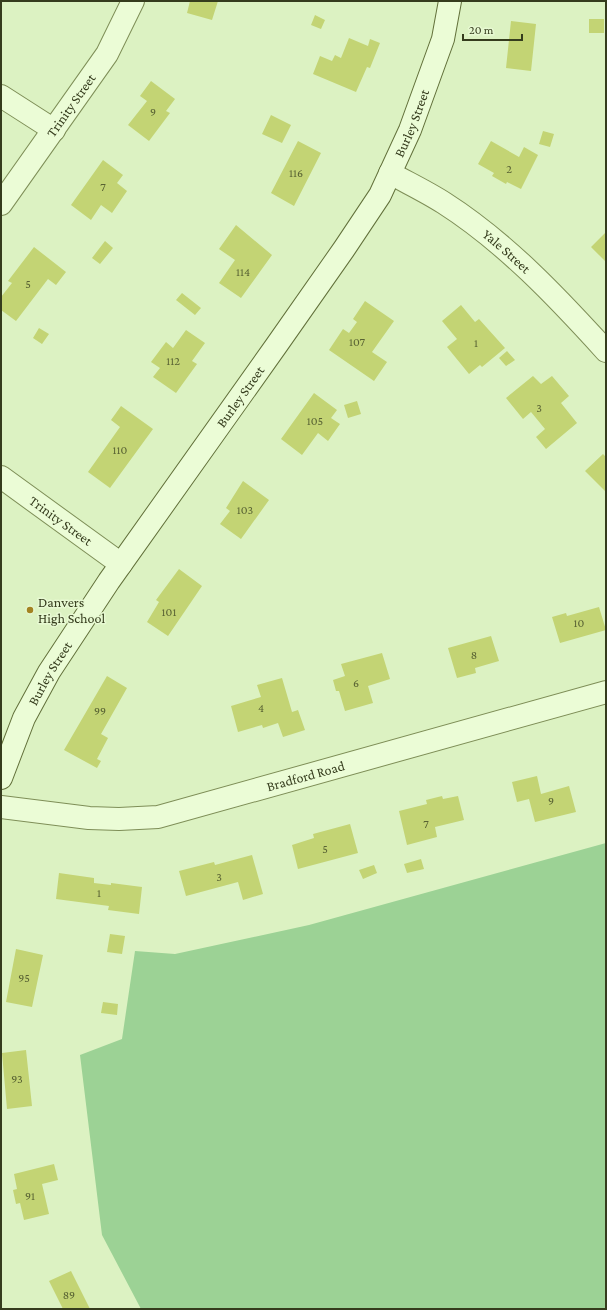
<svg xmlns="http://www.w3.org/2000/svg" width="607" height="1310" font-family="'Crimson Pro',serif">
<style>
.green{fill:#9cd295}
.building{fill:#c3d474}
.lines{fill:none;stroke-linecap:round;stroke-linejoin:round}
.minor-casing{stroke:#7e8e57;stroke-width:24}
.tertiary-casing{stroke:#7e8e57;stroke-width:24}
.secondary-casing{stroke:#62703a;stroke-width:24}
.minor{stroke:#ebfcd6;stroke-width:22}
.tertiary{stroke:#ebfcd6;stroke-width:22}
.secondary{stroke:#ebfcd6;stroke-width:22}
.poi-dot{fill:#a38321;stroke:#e7f9d2;stroke-width:1.5}
.labels{text-anchor:middle;stroke-width:3;stroke-linejoin:round;paint-order:stroke}
.number-label{font-size:12px;fill:#586233}
.street-label{font-size:14px;fill:#353c1d;stroke:#e7f9d2}
.poi-label{font-size:14px;fill:#353c1d;stroke:#e7f9d2;text-anchor:start}
</style>
<rect width="100%" height="100%" fill="#dcf2c2"/>
<path class="green" d="M606,843V1309H141L102,1235L80,1055L122,1039L135,951L175,954L309,925Z"/>
<path class="building" d="M190,1H218L212,20L187,13Z
M315,15L325,20L321,29L311,25Z
M589,19H604V33H589Z
M511,21L536,24L531,71L506,68Z
M349,38L368,46L370,39L380,43L370,68L367,67L356,92L313,74L320,56L332,61L335,55L341,58Z
M151,81L175,99L166,111L170,113L149,141L128,125L147,101L140,96Z
M271,115L291,125L282,143L262,134Z
M543,131L554,134L550,147L539,144Z
M298,141L321,153L294,206L271,193Z
M491,141L519,157L524,147L538,155L521,189L507,182L506,184L492,176L494,173L478,164Z
M103,160L123,175L117,183L127,191L112,213L101,205L91,220L71,205Z
M236,225L272,255L241,298L219,283L235,260L219,249Z
M606,232V262L591,247Z
M105,241L113,248L100,264L92,258Z
M34,247L66,272L56,285L48,279L16,321L1,310V297L12,283L8,281Z
M182,293L201,308L195,315L176,300Z
M365,301L394,321L372,352L387,362L374,381L329,350L343,329L349,333L357,322L353,319Z
M461,305L475,322L479,319L505,348L482,367L480,365L469,374L447,347L457,339L442,321Z
M39,328L49,334L42,344L33,338Z
M186,330L205,343L192,361L197,364L176,393L153,377L160,368L151,362L166,342L173,348Z
M507,351L515,360L506,366L499,358Z
M533,376L541,384L552,376L569,396L561,403L577,423L546,449L536,437L545,429L531,412L523,419L506,398Z
M314,393L337,410L331,418L340,424L328,441L318,433L302,455L281,439Z
M357,401L361,414L348,418L344,405Z
M121,406L153,429L110,488L88,472L120,427L111,420Z
M603,454L606,457V492L585,471Z
M243,481L269,500L241,539L220,524L230,511L226,508Z
M179,569L202,586L168,636L147,622L159,602L156,600Z
M599,607L606,630L560,643L552,617L566,613L567,616Z
M491,636L499,661L475,668L476,673L457,678L448,648Z
M382,653L390,679L368,686L373,703L345,711L339,691H336L333,680L345,676L341,664Z
M107,676L127,688L101,734L108,738L97,759L101,761L97,768L64,750Z
M282,678L292,712L298,710L305,730L283,737L278,723L263,728L262,725L238,732L231,706L261,697L257,685Z
M537,776L541,794L569,786L576,812L535,822L529,799L517,802L512,782Z
M442,796L443,799L458,796L464,820L435,827L437,837L407,845L399,811L427,804L426,800Z
M350,824L358,853L298,869L292,845L314,838L313,834Z
M252,855L263,894L243,900L238,882L186,896L179,871L214,862L215,865Z
M421,859L424,869L407,873L404,864Z
M374,865L377,873L363,879L359,870Z
M59,873L94,878V883L111,885V883L142,887L139,914L108,910L109,906L56,899Z
M110,934L125,936L122,954L107,952Z
M16,949L43,955L32,1007L6,1002Z
M103,1002L118,1004L117,1015L101,1013Z
M26,1050L32,1106L7,1109L2,1053Z
M54,1164L58,1180L42,1184L49,1214L24,1220L20,1203L16,1204L13,1190L17,1189L14,1174Z
M71,1271L90,1309H63L49,1281Z"/>
<g class="lines">
<defs>
<g id="minor">
<path d="M1,96L54,130"/>
<path id="s1" d="M390,173C408,183 427,192 444,203C505,242 557,297 606,351"/>
<path id="s2" d="M1,204L107,54L133,1"/>
<path id="s3" d="M1,477L121,564"/>
</g>
<g id="tertiary">
<path id="s4" d="M1,807L89,818L119,819L158,817L606,692"/>
</g>
<g id="secondary">
<path id="s5" d="M1,778L24,718L49,672L109,581L276,346L344,249L380,195L410,130L443,39L450,1"/>
</g>
</defs>
<use href="#minor" class="minor-casing"/>
<use href="#tertiary" class="tertiary-casing"/>
<use href="#secondary" class="secondary-casing"/>
<use href="#minor" class="minor"/>
<use href="#tertiary" class="tertiary"/>
<use href="#secondary" class="secondary"/>
</g>
<circle class="poi-dot" cx="30" cy="610" r="4"/>
<g class="labels">
<g class="number-label">
<text x="153" y="116">9</text>
<text x="509" y="173">2</text>
<text x="296" y="177">116</text>
<text x="103" y="191">7</text>
<text x="243" y="276">114</text>
<text x="28" y="288">5</text>
<text x="357" y="346">107</text>
<text x="476" y="347">1</text>
<text x="173" y="365">112</text>
<text x="539" y="412">3</text>
<text x="315" y="425">105</text>
<text x="120" y="454">110</text>
<text x="245" y="514">103</text>
<text x="169" y="616">101</text>
<text x="579" y="627">10</text>
<text x="474" y="659">8</text>
<text x="356" y="687">6</text>
<text x="261" y="712">4</text>
<text x="100" y="715">99</text>
<text x="551" y="805">9</text>
<text x="426" y="828">7</text>
<text x="325" y="853">5</text>
<text x="219" y="881">3</text>
<text x="99" y="897">1</text>
<text x="24" y="982">95</text>
<text x="17" y="1083">93</text>
<text x="30" y="1200">91</text>
<text x="69" y="1299">89</text>
</g>
<g class="street-label">
<text dy="5" stroke="none"><textPath href="#s2" startOffset="121">Trinity Street</textPath></text>
<text dy="5" stroke="none"><textPath href="#s5" startOffset="776">Burley Street</textPath></text>
<text dy="5" stroke="none"><textPath href="#s1" startOffset="141">Yale Street</textPath></text>
<text dy="5" stroke="none"><textPath href="#s5" startOffset="452">Burley Street</textPath></text>
<text dy="5" stroke="none"><textPath href="#s3" startOffset="74">Trinity Street</textPath></text>
<text dy="5" stroke="none"><textPath href="#s5" startOffset="116">Burley Street</textPath></text>
<text dy="5" stroke="none"><textPath href="#s4" startOffset="311">Bradford Road</textPath></text>
</g>
<g class="poi-label">
<text x="38" y="607">Danvers<tspan x="38" dy="16">High School</tspan></text>
</g>
</g>
<rect width="607" height="1310" fill="none" stroke="#353c1d" stroke-width="4"/>
<path d="M463 34v6h59v-6" fill="none" stroke="#353c1d" stroke-width="2"/>
<text x="469" y="34" font-size="12" fill="#353c1d" stroke="#e7f9d2" stroke-width="3" paint-order="stroke">20 m</text>
</svg>
